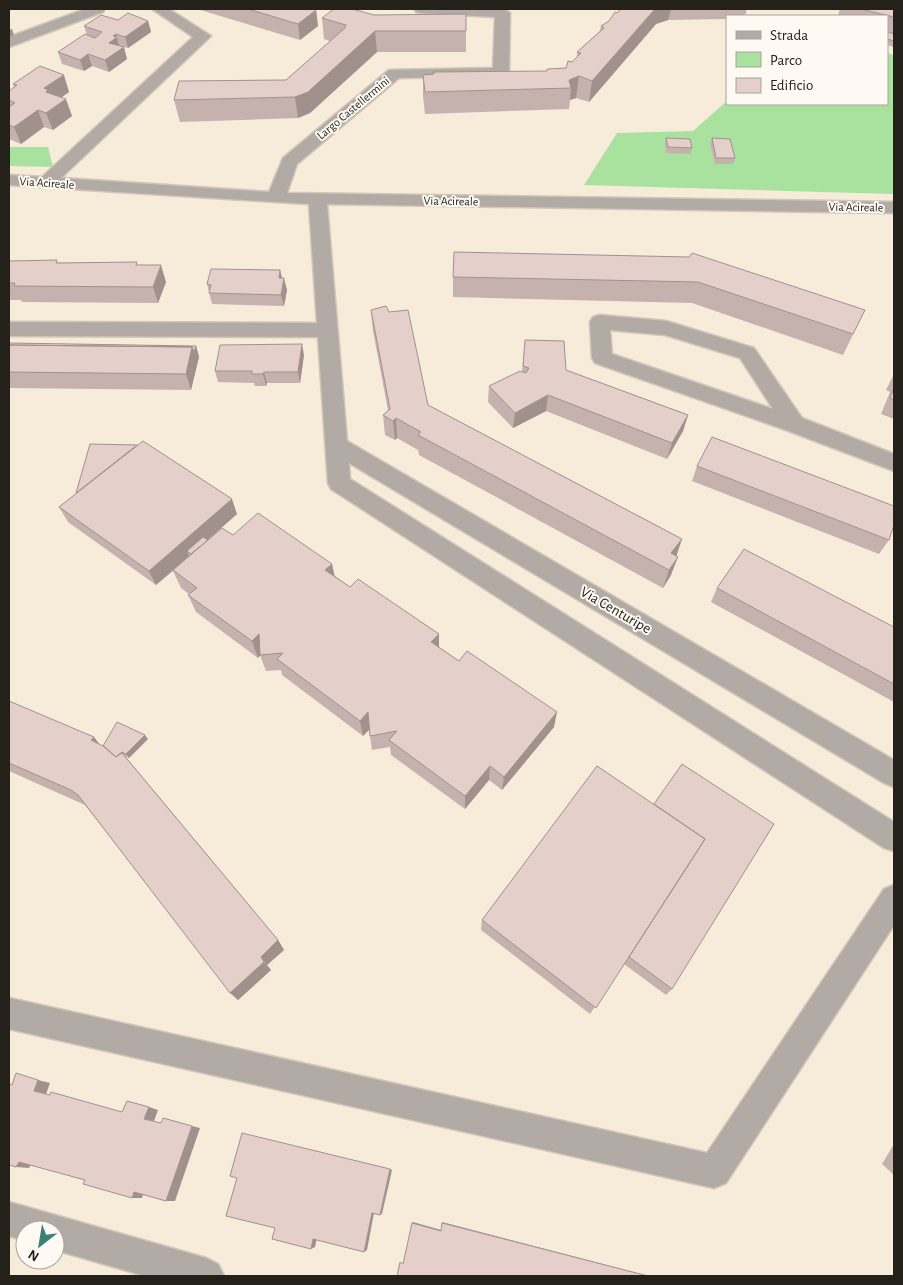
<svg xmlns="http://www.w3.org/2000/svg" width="903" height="1285" font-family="'Alegreya Sans',sans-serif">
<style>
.green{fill:#a9e29f}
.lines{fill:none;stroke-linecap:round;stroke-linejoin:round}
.minor-casing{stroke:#d1c6b7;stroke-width:3}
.minor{fill:#b2aba5;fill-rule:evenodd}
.wall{fill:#c5b2ae}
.shaded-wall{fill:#a0918d}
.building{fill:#e5cfca;stroke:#a0918d}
.labels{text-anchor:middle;stroke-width:4;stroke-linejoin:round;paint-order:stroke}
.far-street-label{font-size:12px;fill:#24201a;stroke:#fefaf3}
.street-label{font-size:15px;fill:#24201a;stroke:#fefaf3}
</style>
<rect width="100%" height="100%" fill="#f7ebda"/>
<path class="green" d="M887,53L894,55V194L584,185L617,133L693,131L727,101V104H887Z
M9,147H48L53,167L9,166Z"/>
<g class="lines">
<defs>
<path id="minor" d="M85,9H105L103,12L9,47V37Z
M152,9H169L211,36L61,178L269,192L283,158L389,70L493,68L495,17L421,13L416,12L414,9H504L510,13L509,73L507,76L399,78L297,164L287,193L894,202V213L327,204L347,441L894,760V787L884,783L349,463L350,479L894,822V851L884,848L331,489L328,483L318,337L9,336V322L317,323L309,204L9,185V175L42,177L193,37Z
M600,315L666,321L754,348L802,418L894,454V471L786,430L595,363L592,358L590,322L593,317ZM610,330L665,335L740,358L773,409L612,354Z
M894,885V925L726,1183L714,1188L9,1029V998L707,1153L884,889Z
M9,1202L206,1258L218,1264L224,1276H145L55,1250V1230H25V1241L9,1236Z"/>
</defs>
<use href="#minor" class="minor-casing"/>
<use href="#minor" class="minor"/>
</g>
<path class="wall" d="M197,9H313L316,10L318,26L300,40Z
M619,9H747L745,16H727V19L668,20L656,24L589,102L576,98L570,100L569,109L425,114L423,96V75L547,71L566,68L577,57V52L600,31L601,26L609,21L618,12Z
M840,9H894V47L887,45V16H838Z
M374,15L466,31V52H377L310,113L298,118L180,122L174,100L286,80L330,41L324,39L322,18Z
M118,20L148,21L151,32L128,48L119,46L127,59L109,72L92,66L84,71L62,64L58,52L87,35L84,26Z
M13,84L69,92L61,98L72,116L53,130L44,127L21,144L9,139V91L14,87Z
M666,138L692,148L691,154L666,153L665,144Z
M712,138L735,158L733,164H715L710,144Z
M689,257L865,310L843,355L692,303L453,297V277Z
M9,261L138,265L166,282L158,303L22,302L21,300H9Z
M280,270L282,278L287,290L284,306L212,304L207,284Z
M371,310L428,405L682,539L676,556L671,575L663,588L419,455L418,450L397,438L395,440L385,435L383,415L388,410L373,331Z
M525,340L566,370L688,415L683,431L667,459L546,411L513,428L488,402L489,386L522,372Z
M9,343L196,346L199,357L191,390L9,388Z
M304,355L300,383H267L266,386H255L254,383L218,382L215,371Z
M894,374V419L881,414L890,392L886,390Z
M697,466L889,540L879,554L692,481Z
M59,507L237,514L208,540L233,535L332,564L335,576L350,587L439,634V647L554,727L502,790L489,780L465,809L391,755L390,747L372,750L369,729L363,736L282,675L281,670L266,671L260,655L258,658L196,612L188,595L189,594L181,588L173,571L156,585L68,522Z
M717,588L894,627V702L711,602Z
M9,701L103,746L148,739L129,758L125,756L278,940L284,950L267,965L271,970L238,1000L85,805L9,771Z
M597,766L672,989L666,995L624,964L590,1014L481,930L482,920Z
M894,1144V1175L882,1164Z"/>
<path class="shaded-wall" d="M655,9H671L668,20L656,24L589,102L592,81Z
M316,10L318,26L300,40L298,24Z
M148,21L151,32L128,48L125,37Z
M12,29L14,35L9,37V30Z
M375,31L377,52L310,113L298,118L295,97Z
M116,34L120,49L109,43L113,36Z
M124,47L127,59L109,72L105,60Z
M88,54L92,66L84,71L80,60Z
M64,75L69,92L53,103L44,88Z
M579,76L576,98L570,100L571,88L569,80Z
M66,99L72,116L53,130L46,113Z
M38,110L44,127L21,144L14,127Z
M161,265L166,282L158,303L153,287Z
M280,270L283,282L279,278Z
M284,278L287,290L284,306L281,295Z
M302,344L304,355L300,383L298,372Z
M196,346L199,357L191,390L186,374L192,347Z
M264,372L267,383L266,386L263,374Z
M548,395L546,411L513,428L515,413Z
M688,415L683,431L667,459L672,443Z
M396,418L397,438L395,440L393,421Z
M232,499L237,514L191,554L187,551L189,556L156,585L149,571Z
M682,539L676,557L671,553Z
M678,557L671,575L663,588L669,570Z
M332,564L335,581L325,570Z
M259,634L265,650L258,658L252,641Z
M439,634V651L431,642Z
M368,712L371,728L363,736L360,721Z
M557,712L554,727L502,790L504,777Z
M145,735L148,739L129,758L126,754Z
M94,737L105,751L91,740Z
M490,766L489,780L465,809V796Z
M278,940L284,950L267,965L261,957Z
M264,962L271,970L238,1000L230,993Z
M38,1080L50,1083L46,1094L34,1091Z
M149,1107L158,1110L154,1121L144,1119Z
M192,1126L200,1128L175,1201H166Z
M19,1162L32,1163L29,1168L16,1167Z
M390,1169L392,1170L382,1214L380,1215Z
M134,1192H144L142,1198H132Z
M372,1213H374L367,1250L364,1252Z
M413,1222L441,1230V1231L412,1223Z
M442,1222L641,1274L648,1276L442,1223Z
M317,1238L315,1247L311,1249L313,1239Z"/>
<path class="building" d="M248,9H313L316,10L298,24Z
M334,9H352L374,15L466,14V31H375L308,92L295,97L174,100L179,81L286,80L345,28L346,25L322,18Z
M621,9H655L592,81L579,76L569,80L571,88L425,92L423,75L434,74V72L547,71V69L566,68L568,61L572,62L581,53L577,52L604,28L601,26L609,21L615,12L617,13Z
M861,9H894V17Z
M128,13L148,21L125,37L116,34L113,36L117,37L109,43L124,47L105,60L88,54L80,60L58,52L85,34L95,38L102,32L84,26L101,15L118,20Z
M888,32L894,34V41L887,39V33Z
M40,66L64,75L44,88L48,90L46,92L66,99L46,113L38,110L14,127L9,125V107L15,103L9,100V91L17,85L13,84Z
M666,138L690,139L692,148L668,147Z
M712,138L730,139L735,158H716Z
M454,252L689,257L692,253L865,310L853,334L698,282L453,277Z
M57,260L56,263L137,262L136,265H161L153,287L14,286L15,283H9V261Z
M211,269L280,270L279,278H284L281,295L209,293L211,285L207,284Z
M386,306L389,312L408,310L428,405L682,539L671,553L678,557L669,570L418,435L421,432L396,418L393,421L383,415L390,409L371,310Z
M525,340L564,341L566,370L688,415L672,443L548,395L515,413L489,386L520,371L526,373L529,368L523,366Z
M9,343L196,346L194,352L192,347L9,345Z
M302,344L298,372H264L263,374H252V371H215L220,345Z
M9,345L192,347L186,374L9,372Z
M894,388V400L890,398Z
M712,437L894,506V525L889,540L697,466Z
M143,441L232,499L149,571L59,507Z
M90,444L137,445L76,493Z
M258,513L332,564L325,570L350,587L358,579L439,634L431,642L459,661L467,651L557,712L504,777L490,766L465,796L389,740L397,731L370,736L368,712L360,721L277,659L283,653L260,655L259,634L252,641L188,595L197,588L173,570L222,528L233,535Z
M203,537L208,540L191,554L187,551Z
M744,549L894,627V684L717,588Z
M9,701L94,737L91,740L105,747L116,757L122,753L278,940L261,957L264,962L230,993L78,795L71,790L9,763Z
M117,722L145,735L126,754L122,752L116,757L103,746Z
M682,764L774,824L672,989L629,957L705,839L654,804Z
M597,766L705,839L596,1008L482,920Z
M16,1073L38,1080L34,1091L50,1095L51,1092L122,1112L127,1101L149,1107L144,1119L161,1123L163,1118L192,1126L166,1201L134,1192L132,1198L83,1184L85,1180L19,1162L16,1167L9,1165V1084L12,1085Z
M242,1133L390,1169L380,1215L372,1213L364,1252L313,1239L311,1249L272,1239L275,1228L226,1216L237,1178L230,1176Z
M412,1223L441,1231L442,1223L648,1276H397L400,1262L403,1264Z"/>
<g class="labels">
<g class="far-street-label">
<text transform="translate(353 108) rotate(-40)" y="4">Largo Castellermini</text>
<text transform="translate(47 183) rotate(4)" y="4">Via Acireale</text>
<text transform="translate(451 201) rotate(1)" y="4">Via Acireale</text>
<text transform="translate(856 207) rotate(1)" y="4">Via Acireale</text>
</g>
<g class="street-label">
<text transform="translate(616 610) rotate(30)" y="5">Via Centuripe</text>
</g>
</g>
<rect width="903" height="1285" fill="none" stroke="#24201a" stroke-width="20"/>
<rect x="726" y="15" width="162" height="90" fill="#fefaf3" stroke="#a7a39c"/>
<rect x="736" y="31" width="25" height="8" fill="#b2aba5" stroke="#a7a39c"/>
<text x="770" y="40" font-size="15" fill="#24201a">Strada</text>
<rect x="736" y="52" width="25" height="15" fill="#a9e29f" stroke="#a7a39c"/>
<text x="770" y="65" font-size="15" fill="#24201a">Parco</text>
<rect x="736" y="78" width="25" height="15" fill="#e5cfca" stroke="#a7a39c"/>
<text x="770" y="90" font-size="15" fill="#24201a">Edificio</text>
<g transform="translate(40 1245) rotate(211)"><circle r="24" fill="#fefaf3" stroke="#a7a39c"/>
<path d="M0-4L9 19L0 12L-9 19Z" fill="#3c8177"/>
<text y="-8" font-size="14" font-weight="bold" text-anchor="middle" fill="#24201a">N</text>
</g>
</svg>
